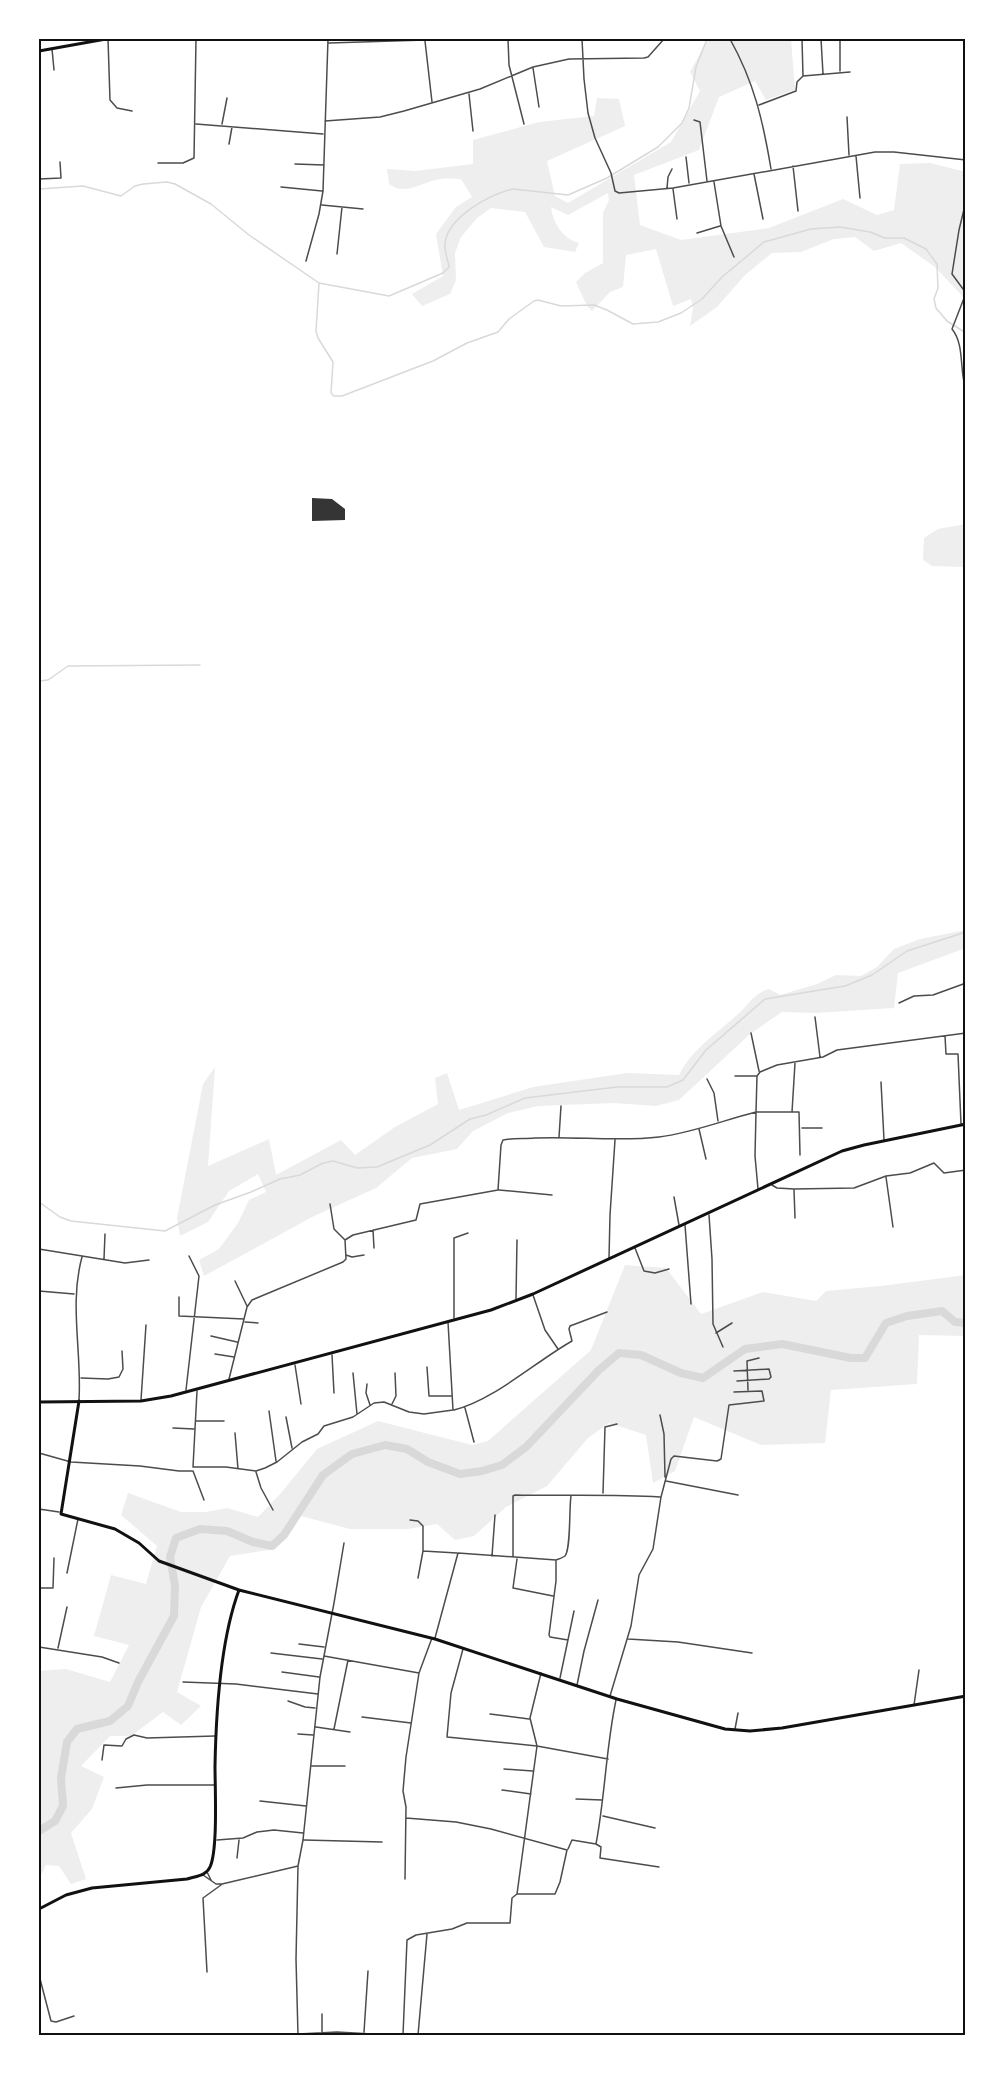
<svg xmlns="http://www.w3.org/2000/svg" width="1005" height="2074" font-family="Raleway,sans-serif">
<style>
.green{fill:#eee}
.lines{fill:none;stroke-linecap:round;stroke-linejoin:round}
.stream{stroke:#d9d9d9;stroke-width:1.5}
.river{stroke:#d9d9d9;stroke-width:8}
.building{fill:#353535}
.minor{stroke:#4c4c4c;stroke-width:1.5}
.secondary{stroke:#111;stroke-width:3}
.primary{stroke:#111;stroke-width:3}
.neatline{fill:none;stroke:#111;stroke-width:2}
</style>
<rect width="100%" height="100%" fill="#fff"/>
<path class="green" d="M708,39H791L795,90L766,100L755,81L719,97L699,150L634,175L640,225L681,240L769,228L843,199L877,215L894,210L900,164L930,163L966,172V300L935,267L901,243L874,251L855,237L834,239L801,252L772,253L745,275L717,307L690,326L693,308L691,299L673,306L656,249L626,255L623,287L610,292L592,311L587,306L576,282L585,273L603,263V213L609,200L608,193L568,215L551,207C553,223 563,239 579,243L575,252L544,247L525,212L491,208L477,218L461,237L455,253L456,280L450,294L422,306L412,294L443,276L436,234L456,207L472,197L461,179C455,179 447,178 441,179C423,181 405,197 389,184L387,169L415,171L473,164V140L539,122L594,116L597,98L619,99L625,126L547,161L555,196L568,203L671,142L700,91L690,72Z
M966,524V567L932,566L923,560L924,538L938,529Z
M966,930V948L898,973L894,1008L815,1013L782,1012L750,1034L679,1100L656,1106L613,1103L538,1106L508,1113L473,1131L457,1149L412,1158L376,1188L314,1216L204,1276L199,1260L219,1249L238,1223L249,1200L266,1192L258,1174L229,1191L208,1222L180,1236L177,1218L203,1084L215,1067L208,1166L269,1139L276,1175L341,1140L355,1155L395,1127L438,1104L435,1078L447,1073L459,1110L533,1087L627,1073L679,1075C692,1049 716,1034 737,1015C749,1005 753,993 769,989L780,995L817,984L836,975L861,976L877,967L894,949L920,939Z
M625,1265L666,1268L701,1314L763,1292L816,1301L826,1291L881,1286L966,1275V1336L919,1335L917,1384L831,1390L825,1443L761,1445L694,1417L675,1471L653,1483L646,1435L609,1423L588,1438L547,1486L506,1507L474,1536L455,1540L437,1524L408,1529H350L301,1516L275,1549L230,1556L201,1607L177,1692L201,1706L181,1725L163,1712L131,1736H110L81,1766L104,1777L92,1809L71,1833L86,1879L71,1884L59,1866L46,1865L39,1879V1671L66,1669L110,1682L129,1645L94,1636L111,1575L146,1584L157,1546L121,1515L128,1493L181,1512H206L227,1508L258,1517L281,1493L317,1449L378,1421L472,1445L488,1441L591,1350Z"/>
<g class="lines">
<path class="stream" d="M39,189L83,186L121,196L135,186L143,184L167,182L175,184L211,204L249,235L319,283L389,296L443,273L449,267C448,260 444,251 445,243C448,217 490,194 513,189L568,195L607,178L658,147L682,123L689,108L696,67L707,39
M319,283L316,331L318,338L333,362L331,393L334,396H342L433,361L467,343L498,332L509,319L534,301L538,300L561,306L594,305L607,310L633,324L658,322L681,313L702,299L722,277L764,242L811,229L840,227L870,232L885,238H904L926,249L937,264L938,288L934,299L936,308L947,321L966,333
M39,681L48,680L68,666L200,665
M39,1202L60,1217L71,1221L165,1231L215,1205L251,1192L280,1179L300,1175L323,1163L333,1161L357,1168L377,1167L430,1145L470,1119L486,1115L525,1098L617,1087H667L683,1080L706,1050L765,999L845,986L872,975L907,951L966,932"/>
<path class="river" d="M39,1831L55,1821L63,1806L61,1778L67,1742L77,1729L110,1721L128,1706L138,1682L174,1616L175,1586L170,1557L176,1538L200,1529L227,1531L253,1542L272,1546L284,1535L323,1475L352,1454L385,1445L407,1449L428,1462L460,1474L482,1471L502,1465L526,1447L599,1370L619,1353L641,1355L681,1373L703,1378L745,1349L782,1344L851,1358H865L886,1323L907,1316L942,1311L955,1322L966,1323"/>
</g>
<path class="building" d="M312,498L332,499L345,509V520L312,521Z"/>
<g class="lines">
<path class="minor" d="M108,39L110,100L117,108L132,111
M508,39L509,65L524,124
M582,39L584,79L588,113L595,138L611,173L615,191L619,193L673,188L875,152H894L966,160
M730,39C754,82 763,121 771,169
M802,39L803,76
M821,39L823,74
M840,39V71
M425,41L432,102
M329,43L425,40
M52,49L54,70
M533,68L539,107
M469,94L473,131
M759,105L796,91L797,82L803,76L850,72
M847,117L849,155
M694,120L700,122L707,181
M325,121L380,117L404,111L480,89L533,67L569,59L644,58L648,57L664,39
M196,124L323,134
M222,124L227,98
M229,144L232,127
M856,156L860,198
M686,157L689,183
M39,162L40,178
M158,163H183L194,158L196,39
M295,164L324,165
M793,166L798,211
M754,174L763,219
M39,179L61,178L60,162
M714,182L721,226L734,257
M281,187L322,191
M667,188L668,177L672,169
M673,189L677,219
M966,201L959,230L952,274L966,293L952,329C965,345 959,370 966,390
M322,205L363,209
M697,233L720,226
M337,254L342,207
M306,261L319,214L323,191L328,39
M899,1003L914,996L933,995L966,983
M815,1017L820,1057
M751,1033L759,1071
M945,1036L946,1054H958L961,1124
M735,1076H756
M707,1079L714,1093L718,1121
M881,1082L884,1140
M792,1112L795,1063
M802,1128H822
M699,1129L706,1159
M559,1137L561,1106
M886,1177L893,1227
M772,1185L777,1188L794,1189L854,1188L886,1176L910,1173L934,1163L944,1173L966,1170
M758,1189L755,1156L756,1112H799L800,1155
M499,1190L552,1195
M794,1190L795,1218
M674,1197L679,1225
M330,1204L334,1229L345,1240
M709,1215L712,1259L713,1324L723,1347
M685,1225L691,1304
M373,1230L374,1248
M635,1248L644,1271L655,1273L669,1269
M39,1249L125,1263L149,1260
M346,1255L352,1257L364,1255
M609,1258L610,1215L615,1140
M104,1259L105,1234
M235,1281L247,1306
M39,1291L74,1294
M533,1295L545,1330L558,1349
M179,1297V1316L244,1319
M516,1299L517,1240
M454,1318V1238L468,1233
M245,1322L258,1323
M716,1333L732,1323
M211,1336L237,1342
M215,1354L234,1357
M332,1355L334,1393
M295,1365L301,1404
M427,1367L429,1396H451
M734,1371L769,1369L771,1377L769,1379L737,1381
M353,1373L357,1414
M81,1378L108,1379L119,1377L123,1369L122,1351
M229,1379L247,1307L252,1300L343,1262L346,1259L345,1240L353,1235L416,1220L420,1204L498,1190L501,1145L503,1140C513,1138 524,1139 535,1138C576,1136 618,1142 659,1137C692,1133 724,1120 756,1112L757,1076L760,1072L777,1065L823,1057L837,1050L966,1033
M367,1384L366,1393L370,1405
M186,1390L199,1276L189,1256
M748,1390L747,1361L759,1358
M79,1400C82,1352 69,1304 82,1257
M141,1400L146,1325
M392,1404L396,1396L395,1373
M465,1408L474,1442
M454,1410C494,1400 535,1362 572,1341L569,1329L570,1326L607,1312
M269,1411L276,1461
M660,1415L664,1434L665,1477
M286,1417L292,1448
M196,1421H224
M173,1428L194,1429
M235,1433L238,1469
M39,1453L71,1462L140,1466L179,1471H192
M193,1467H226L256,1471L265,1468L277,1462L302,1442L318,1434L324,1426L353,1417L374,1403L384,1402L409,1412L424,1414L453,1410L448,1322
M193,1467L197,1391
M193,1471L204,1500
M256,1472L261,1488L273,1510
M666,1481L738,1495
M603,1493L605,1427L617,1424
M39,1509L59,1512
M39,1519L40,1510
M410,1520L418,1521L423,1526V1551L418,1578
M423,1551L457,1553
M492,1556L495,1515
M513,1557V1496L515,1495C564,1496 612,1494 660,1497
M517,1559L513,1588L553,1596
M556,1561V1581L549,1635L550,1637L568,1640
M67,1573L78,1519
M39,1588H53L54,1558
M435,1638L458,1553L556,1560C559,1559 562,1558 565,1556C571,1549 569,1507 571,1496
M628,1639L678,1642L752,1653
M299,1644L324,1647
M39,1647L102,1657L119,1663
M58,1648L67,1607
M271,1653L322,1659
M324,1656L419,1673
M282,1672L319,1677
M541,1673L530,1718L537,1746L608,1759
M560,1678L574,1611
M183,1682L236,1684L318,1694
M577,1685L584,1651L598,1600
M610,1696L631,1626L639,1575L653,1549L661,1497L671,1459L674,1456L717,1461L721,1459L729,1405L764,1401L762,1391L734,1392
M288,1701L305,1707L315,1708
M914,1705L919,1670
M490,1714L529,1719
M362,1717L411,1723
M316,1727L350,1732
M334,1729L348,1660
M735,1729L738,1713
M298,1734L313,1735
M102,1760L104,1745L122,1746L126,1739L134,1735L147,1738L215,1736
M312,1766H345
M504,1769L533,1771
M39,1777L40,1764
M116,1788L147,1785H214
M502,1790L531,1794
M576,1799L602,1800
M260,1801L306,1806
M603,1816L655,1828
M406,1818L456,1822L491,1829L567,1850L560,1882L555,1894H518
M217,1840L243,1838L257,1832L274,1830L303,1833
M304,1840L382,1842
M596,1844C605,1797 606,1747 616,1700
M568,1849L572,1840L596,1844L601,1847L600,1858L659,1867
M237,1858L239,1840
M207,1872L211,1880
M203,1875L216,1884H222L298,1866L303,1840L320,1677L334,1603L344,1543
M405,1879L406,1807L403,1791L406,1757L419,1673L432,1638
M207,1972L203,1898L221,1885
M39,1975L51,2021L56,2022L74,2016
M322,2032V2014
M364,2032L368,1971
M298,2034L337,2032L390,2035
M298,2035L296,1959L298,1866
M403,2035L407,1940L416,1935L452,1929L467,1923H510L512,1898L517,1894L537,1746L447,1737L451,1693L463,1649
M418,2035L427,1934"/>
<path class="secondary" d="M39,51L106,39
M79,1401L61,1514L115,1529L139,1543L159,1561L239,1590L435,1639L617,1699L725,1729L750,1731L782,1728L966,1696
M39,1909L66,1895L92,1888L187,1879C196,1876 206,1876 210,1867C218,1850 215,1788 215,1766C216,1712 220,1641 239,1590"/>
<path class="primary" d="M39,1402L141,1401L171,1396L491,1310L533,1294L842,1151L864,1145L966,1124"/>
</g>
<rect width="1005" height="2074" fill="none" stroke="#ffffff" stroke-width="81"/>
<rect x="40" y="40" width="924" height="1994" class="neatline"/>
</svg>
